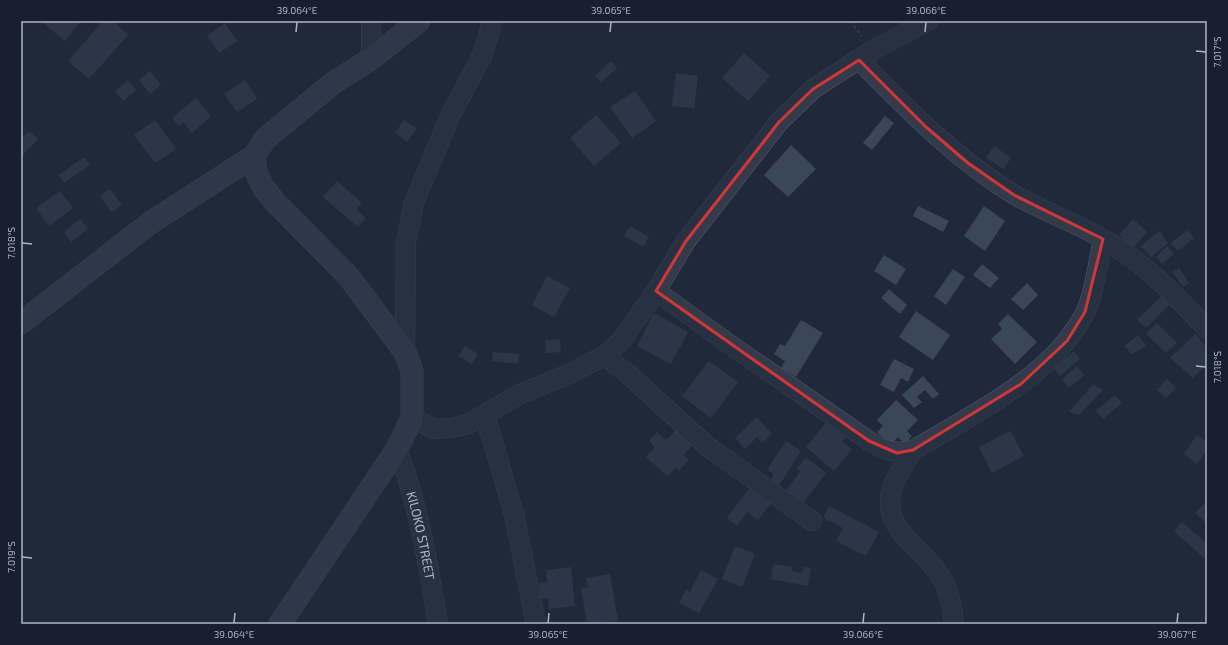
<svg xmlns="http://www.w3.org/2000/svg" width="1228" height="645" font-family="'Exo 2',sans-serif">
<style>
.building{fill:#3a475b}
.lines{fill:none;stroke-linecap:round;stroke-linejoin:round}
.street-casing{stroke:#505969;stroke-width:20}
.secondary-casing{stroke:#505969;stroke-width:23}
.path{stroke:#3e5459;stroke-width:2.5;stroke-dasharray:3 3;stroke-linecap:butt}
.street{stroke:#333b4b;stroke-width:19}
.secondary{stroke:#404a5f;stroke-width:22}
.marked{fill:none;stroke:#d23638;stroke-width:3;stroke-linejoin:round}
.ticks{fill:none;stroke:#adb6c8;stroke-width:1.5}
.labels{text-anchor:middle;stroke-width:4;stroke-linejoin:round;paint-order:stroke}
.street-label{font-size:13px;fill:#adb6c8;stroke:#182030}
.neatline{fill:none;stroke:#adb6c8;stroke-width:1.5}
.ticks-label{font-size:10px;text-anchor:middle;fill:#adb6c8}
</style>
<rect width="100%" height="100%" fill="#1f293b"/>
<path class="building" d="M44,21H81L65,41L43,23Z
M103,21H113L128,35L89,79L68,61Z
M225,23L237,41L219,53L207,36Z
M744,53L770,76L748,101L722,78Z
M611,61L617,68L601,82L595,76Z
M150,71L161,85L150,94L139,80Z
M676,73L698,76L694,108L672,106Z
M128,80L136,90L123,101L115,91Z
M245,80L257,99L237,112L224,94Z
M635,91L656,121L632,138L610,107Z
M196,98L211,116L192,133L183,122L179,126L172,118Z
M596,115L621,143L594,166L570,138Z
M885,116L894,123L872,150L863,143Z
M155,120L176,149L155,163L134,135Z
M404,120L417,128L407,142L395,133Z
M29,131L38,139L21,157V139Z
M791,145L816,169L788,197L764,175Z
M994,146L1011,158L1003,169L986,158Z
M84,157L90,165L64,183L59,175Z
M337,181L362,203L356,209L366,218L358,227L323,197Z
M110,189L122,205L111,212L100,196Z
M60,191L73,208L49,226L36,208Z
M918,206L949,221L943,232L913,216Z
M984,206L1005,221L985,251L964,236Z
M80,219L88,229L71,242L64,232Z
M1133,219L1147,232L1133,248L1119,235Z
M630,226L649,237L643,247L624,236Z
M1187,230L1194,238L1178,251L1171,243Z
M1159,231L1168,243L1151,257L1141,246Z
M1167,246L1174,254L1162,264L1156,257Z
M884,255L906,269L896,285L874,271Z
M982,264L999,278L990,288L973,275Z
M1179,268L1189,283L1183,287L1172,272Z
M953,269L965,277L946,305L934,296Z
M547,276L570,288L554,317L532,305Z
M1027,283L1038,295L1023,310L1011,299Z
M889,289L907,305L900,314L881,298Z
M1162,296L1170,304L1146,328L1137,320Z
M916,311L950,335L933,360L899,337Z
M654,313L688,332L671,364L637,346Z
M1008,314L1037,342L1015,364L991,339L1002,329L998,324Z
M801,320L823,333L796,377L781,368L785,361L774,354L780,344L785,346Z
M1157,323L1177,343L1166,353L1146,334Z
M1195,334L1207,348V364L1193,378L1170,358Z
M1138,335L1146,346L1132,354L1124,346Z
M560,339L561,352L546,353L545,340Z
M465,346L478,354L472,364L458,356Z
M1074,351L1080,359L1060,376L1054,368Z
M493,352L519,354L518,364L492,361Z
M894,359L914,369L908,382L901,378L894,392L880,385Z
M709,361L738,382L711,418L682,396Z
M1077,366L1084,375L1069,388L1062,379Z
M923,376L939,394L933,399L925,390L917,397L922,402L914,408L902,395Z
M1167,379L1176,388L1166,398L1157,390Z
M1093,384L1103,390L1079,415L1069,412Z
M1115,395L1122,403L1103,419L1096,411Z
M896,400L918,420L907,431L912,436L905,444L898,437L891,445L877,432L883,426L877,420Z
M757,417L772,434L762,443L757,437L745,449L735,438Z
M829,419L848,435L842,442L852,449L834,471L806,447Z
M677,429L693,444L683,455L689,460L679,470L676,467L667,476L646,457L655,447L649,441L657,432L666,440Z
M1010,431L1024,456L992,473L979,447Z
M1197,435L1207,442V450L1197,464L1184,454Z
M786,441L801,451L777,489L768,483L774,474L767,470Z
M806,457L826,473L803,503L786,490L801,471L797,469Z
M751,486L772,502L758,520L747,512L737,526L727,518Z
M1207,501V520L1205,522L1195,513Z
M829,506L879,532L866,556L836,541L843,528L823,518Z
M1182,522L1207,544V556L1205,559L1174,531Z
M735,546L755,554L742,587L722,579Z
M773,564L793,567L792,571L802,573L804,567L811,568L808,586L771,579Z
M571,567L575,606L549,609L548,598L541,599L539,583L547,582L546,570Z
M701,570L718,579L699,613L679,603L686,589L690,592Z
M610,574L618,621L587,624L581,588L588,587L586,578Z"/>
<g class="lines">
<defs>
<g id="street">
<path d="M371,21V59"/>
<path d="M859,60C907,108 954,158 1013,194C1042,211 1074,222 1103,239C1144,262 1175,295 1207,329"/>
<path d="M656,291L725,341L869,441C886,451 893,454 913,450C972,415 1052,377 1085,313C1095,293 1098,261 1103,239"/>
<path d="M405,352L406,242L414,203L450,116L482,56L489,34L491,21"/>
<path d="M604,356L627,373L707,446L812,521"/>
<path d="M485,415L514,514L536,624"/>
<path d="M412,418L434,429L452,428L468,424L520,394L569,374L604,356L621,341L656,291L686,241L779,122L813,89L873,50L928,21"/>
<path id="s1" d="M397,449C419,506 428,564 438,624"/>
<path d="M913,450C906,461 898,473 893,485C878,530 922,545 941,577C949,589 953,610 954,624"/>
</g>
<path id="secondary" d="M21,323L150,223L254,156
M280,624L397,449L412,418V370L405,352L349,277L275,202L263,187L256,172L254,156L265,139L333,83L371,59L419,21"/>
</defs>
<use href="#street" class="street-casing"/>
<use href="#secondary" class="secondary-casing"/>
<path class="path" d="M850,21L862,36"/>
<use href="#street" class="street"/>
<use href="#secondary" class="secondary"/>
</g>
<path d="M0 0H1228V645H0ZM859,60L926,127L968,163L1014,195L1103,239L1085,312L1067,341L1021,384L913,450L897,453L869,441L656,291L686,241L779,122L813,89Z" fill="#1f293b" fill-opacity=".55" fill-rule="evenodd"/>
<path class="marked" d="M859,60L926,127L968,163L1014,195L1103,239L1085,312L1067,341L1021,384L913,450L897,453L869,441L656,291L686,241L779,122L813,89Z"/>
<path class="ticks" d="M296,32L297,22M610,32L611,22M925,32L926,22M1196,51L1206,52M22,243L32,244M1196,366L1206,367M22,557L32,558M234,623L235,613M548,623L549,613M863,623L864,613M1177,623L1178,613"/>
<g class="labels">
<g class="street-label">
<text dy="5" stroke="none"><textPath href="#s1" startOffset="90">KILOKO STREET</textPath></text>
</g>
</g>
<rect width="1228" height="645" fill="none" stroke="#182030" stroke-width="44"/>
<rect x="22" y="22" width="1184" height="601" class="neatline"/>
<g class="ticks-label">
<text x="297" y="14">39.064°E</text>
<text x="611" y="14">39.065°E</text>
<text x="926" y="14">39.066°E</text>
<text transform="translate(1217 52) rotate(-90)" y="4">7.017°S</text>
<text transform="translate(11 243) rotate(-90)" y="4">7.018°S</text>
<text transform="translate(1217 367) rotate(-90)" y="4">7.018°S</text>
<text transform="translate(11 557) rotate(-90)" y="4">7.019°S</text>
<text x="234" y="638">39.064°E</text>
<text x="548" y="638">39.065°E</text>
<text x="863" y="638">39.066°E</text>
<text x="1177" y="638">39.067°E</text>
</g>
</svg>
